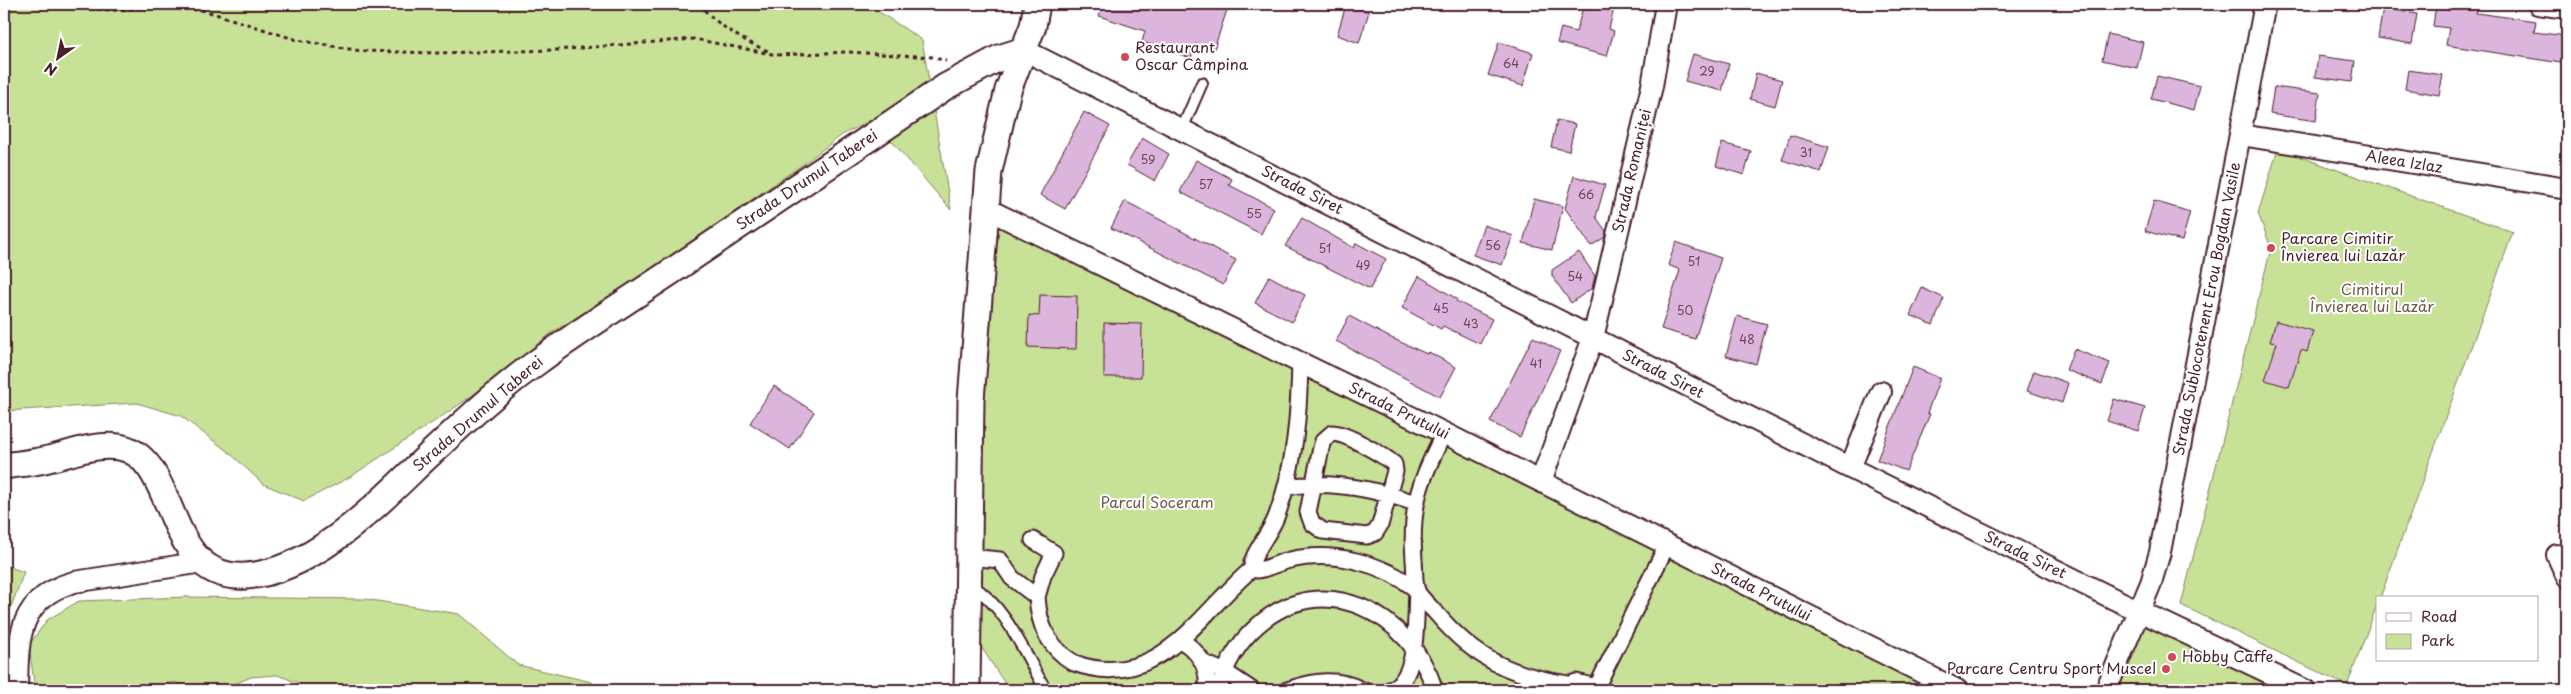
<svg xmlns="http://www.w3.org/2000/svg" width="2571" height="694" font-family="'Playpen Sans',sans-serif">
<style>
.green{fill:#c7e197;stroke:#888061}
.building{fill:#dcb5dd;stroke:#4a1f2b}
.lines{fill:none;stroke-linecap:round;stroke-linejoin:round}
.service-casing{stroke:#4a1f2b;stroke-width:14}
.pedestrian-casing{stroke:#4a1f2b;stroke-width:19}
.minor-casing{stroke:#4a1f2b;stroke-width:24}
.tertiary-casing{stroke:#4a1f2b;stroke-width:29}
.path{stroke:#4a1f2b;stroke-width:3;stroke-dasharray:4 4;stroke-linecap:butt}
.service{stroke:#fff;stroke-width:10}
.pedestrian{stroke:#fff;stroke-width:15}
.minor{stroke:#fff;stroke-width:20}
.tertiary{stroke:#fff;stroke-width:25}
.poi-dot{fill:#d1495b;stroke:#fff;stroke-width:2}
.labels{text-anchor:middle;stroke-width:4;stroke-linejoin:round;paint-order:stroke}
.number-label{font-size:12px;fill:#6e4458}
.poi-label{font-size:15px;fill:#4a1f2b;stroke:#fff;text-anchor:start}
.street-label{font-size:15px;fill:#4a1f2b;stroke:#fff}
.park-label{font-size:15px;fill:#70594b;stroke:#fff}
</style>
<rect width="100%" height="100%" fill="#fff"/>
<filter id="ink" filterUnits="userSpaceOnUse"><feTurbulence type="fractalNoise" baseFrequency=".02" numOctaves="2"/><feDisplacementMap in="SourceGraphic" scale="10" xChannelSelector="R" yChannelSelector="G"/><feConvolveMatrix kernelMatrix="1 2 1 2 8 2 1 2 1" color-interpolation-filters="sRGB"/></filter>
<g filter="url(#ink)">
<path class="green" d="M4,4H867L922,40L951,210L873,119L842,135L802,165L634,281L550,334L498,377L450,411L350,477L304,501L263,484L231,454L181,416L137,403L4,411Z
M2278,149L2513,232L2380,598H2377V605L2347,686L2181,605L2271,248L2258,213Z
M985,208L1956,690H1009L967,625Z
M4,565L24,572L4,626Z
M186,597L365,599L459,614L518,665L592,682L597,690H304L299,683L277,675L251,677L220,690H196L174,682L139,690H35L29,645L47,620L79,601Z
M2146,624L2278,690H2116Z"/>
<path class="building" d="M1103,4H1229L1214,49L1196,44L1191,58L1142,42L1145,31L1099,16Z
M1584,4H1615L1609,29L1614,31L1607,56L1557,43L1561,28L1576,32Z
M2436,4L2477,10L2476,13L2536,21L2534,32L2567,36V64L2446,45L2449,28L2433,26Z
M1346,5L1369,12L1359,43L1337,35Z
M2383,8L2417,14L2412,44L2378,38Z
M2108,34L2143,42L2137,68L2102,60Z
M1499,42L1533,53L1523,86L1488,75Z
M1693,54L1729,64L1722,91L1685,81Z
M2318,56L2355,61L2352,82L2315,77Z
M2408,70L2443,75L2439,95L2405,89Z
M1756,73L1782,80L1775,106L1750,99Z
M2157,76L2200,86L2194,110L2151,99Z
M2274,87L2320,93L2316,121L2270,114Z
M1084,112L1110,126L1065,209L1040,195Z
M1557,120L1575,124L1569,151L1551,147Z
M1790,135L1829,147L1821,172L1782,160Z
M1142,138L1169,154L1155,181L1127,165Z
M1722,143L1751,151L1744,175L1716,166Z
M1196,160L1232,179L1229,185L1274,208L1261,234L1180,192Z
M1574,176L1605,185L1596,217L1606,231L1605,237L1591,246L1565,208Z
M1534,199L1563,206L1552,250L1523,243Z
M1125,201L1236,260L1223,285L1111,228Z
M2154,201L2190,212L2182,241L2145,231Z
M1302,218L1354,248L1356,243L1386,259L1370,289L1285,246Z
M1484,225L1513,236L1502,265L1473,255Z
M1676,242L1721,258L1695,339L1661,329L1680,270L1668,265Z
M1579,252L1595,276L1592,288L1571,303L1552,276V270Z
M1269,276L1305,295L1292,322L1255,303Z
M1419,276L1457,299L1456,301L1492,319L1480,344L1443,326L1441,329L1402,308Z
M1922,288L1944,298L1933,325L1910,315Z
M1040,295L1077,296L1076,349L1028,347L1029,315L1039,316Z
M1349,316L1387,336L1427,354L1429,352L1456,367L1440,397L1336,341Z
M1737,316L1767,324L1756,364L1726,356Z
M2276,321L2313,331L2307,352L2301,350L2289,387L2265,380L2277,343L2270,342Z
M1104,323L1142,324L1141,377H1104Z
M1533,337L1560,351L1520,437L1490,422Z
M2074,349L2110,363L2102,384L2066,370Z
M1913,367L1940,378L1927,413L1930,414L1906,471L1877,460Z
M2034,371L2068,383L2062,403L2027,391Z
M774,386L814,412L790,449L750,423Z
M2114,399L2145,408L2138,431L2107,421Z"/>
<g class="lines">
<defs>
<path id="service" d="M1182,129L1202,83
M970,584C1008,608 1024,654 1046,690"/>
<path id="pedestrian" d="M1300,362C1299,414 1295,466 1277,515C1271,532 1258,545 1252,562L1257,570C1269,569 1279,562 1290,560C1333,550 1383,563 1417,590C1415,617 1420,681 1389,690
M1332,433C1346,433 1383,455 1394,464L1395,471L1380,525L1375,533L1367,536L1323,531L1312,523L1308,512L1321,448L1323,441Z
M1444,433C1420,481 1410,505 1414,560C1415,569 1414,583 1417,591C1421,599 1431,607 1437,614C1475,659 1510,675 1568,684
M1286,487C1328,480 1375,489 1415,503
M1033,540L1054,553L1043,576L1037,597
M968,557L1000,560L1012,578L1037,597C1039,626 1048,647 1074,663C1160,694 1200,611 1254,567
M1185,643C1202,655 1209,670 1207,690
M1204,663L1225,672L1252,690
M1561,689L1576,682L1597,687
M1219,690C1225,665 1238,643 1257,626C1323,566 1411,614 1435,690
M1287,690C1314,681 1336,677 1363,690
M1595,690L1667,545"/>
<path id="minor" d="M2538,4L2567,8
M1024,50L1850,468L2112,598L2305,690
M2241,135L2567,188
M985,208L1444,433L1957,690
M1850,468L1881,392
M1541,481L1593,338L1652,86L1666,4
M2557,555L2567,577
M17,690C18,640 17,598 74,582L203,562
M2106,690L2151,583L2160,552L2265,4"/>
<path id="tertiary" d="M4,466C17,464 31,463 44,460C68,455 94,443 119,447C180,457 161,581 246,576C316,571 381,500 429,455C463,423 498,390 536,363C585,327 637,295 687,261C773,203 859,145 945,87L999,58L1024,50
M967,690L971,400L989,171L1008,90L1033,26L1037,4"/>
</defs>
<use href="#service" class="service-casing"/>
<use href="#pedestrian" class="pedestrian-casing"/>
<use href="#minor" class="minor-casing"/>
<use href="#tertiary" class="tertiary-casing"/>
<path class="path" d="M74,4L83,8L114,10L165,6L206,11L297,40L361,51L437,53L556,50L694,39L777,55L848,52L932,57L946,61
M699,4C719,27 742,40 770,52"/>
<use href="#service" class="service"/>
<use href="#pedestrian" class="pedestrian"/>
<use href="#minor" class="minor"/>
<use href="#tertiary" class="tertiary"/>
</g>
</g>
<g class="poi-dot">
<circle cx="1125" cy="57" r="5"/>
<circle cx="2271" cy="248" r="5"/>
<circle cx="2172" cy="657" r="5"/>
<circle cx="2166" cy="669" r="5"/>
</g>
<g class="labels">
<g class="number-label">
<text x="1511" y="68">64</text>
<text x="1707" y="76">29</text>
<text x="1806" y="157">31</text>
<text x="1148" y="164">59</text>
<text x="1206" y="189">57</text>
<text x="1586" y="199">66</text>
<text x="1254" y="218">55</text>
<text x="1493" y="250">56</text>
<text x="1325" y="253">51</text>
<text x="1694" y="266">51</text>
<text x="1363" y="270">49</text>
<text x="1575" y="281">54</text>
<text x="1441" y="313">45</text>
<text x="1685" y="315">50</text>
<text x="1471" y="328">43</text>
<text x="1747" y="344">48</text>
<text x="1536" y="368">41</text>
</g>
<g class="poi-label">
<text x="1135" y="53">Restaurant<tspan x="1135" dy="17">Oscar Câmpina</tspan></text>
<text x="2281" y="244">Parcare Cimitir<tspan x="2281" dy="17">Învierea lui Lazăr</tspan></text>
<text x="2182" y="662">Hobby Caffe</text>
<text x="2156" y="674" text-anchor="end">Parcare Centru Sport Muscel</text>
</g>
<g class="street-label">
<text transform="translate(2404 162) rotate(9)" y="5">Aleea Izlaz</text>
<text transform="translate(1632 171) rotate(-77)" y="5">Strada Romaniței</text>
<text transform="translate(807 180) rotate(-34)" y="5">Strada Drumul Taberei</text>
<text transform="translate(1302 190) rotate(27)" y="5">Strada Siret</text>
<text transform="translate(2207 309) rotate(-79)" y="5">Strada Sublocotenent Erou Bogdan Vasile</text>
<text transform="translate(1663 374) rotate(27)" y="5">Strada Siret</text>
<text transform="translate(1399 411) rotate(26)" y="5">Strada Prutului</text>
<text transform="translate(478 414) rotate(-41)" y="5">Strada Drumul Taberei</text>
<text transform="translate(2025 555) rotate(26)" y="5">Strada Siret</text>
<text transform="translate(1761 592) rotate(27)" y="5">Strada Prutului</text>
</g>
<g class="park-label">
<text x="2372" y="295">Cimitirul<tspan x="2372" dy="17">Învierea lui Lazăr</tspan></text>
<text x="1157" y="508">Parcul Soceram</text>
</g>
</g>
<rect width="2571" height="694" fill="none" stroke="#fff" stroke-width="20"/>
<rect x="10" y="10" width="2551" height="674" fill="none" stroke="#4a1f2b" stroke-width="2" filter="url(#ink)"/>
<rect x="2376" y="596" width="162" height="65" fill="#ffffff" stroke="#b7a5aa"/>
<rect x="2386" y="613" width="25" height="8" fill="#ffffff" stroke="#b7a5aa"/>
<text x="2421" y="622" font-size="15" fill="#4a1f2b">Road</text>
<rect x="2386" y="634" width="25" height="15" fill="#c7e197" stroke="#b7a5aa"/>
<text x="2421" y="646" font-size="15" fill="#4a1f2b">Park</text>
<g transform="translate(58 58) rotate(213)" stroke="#ffffff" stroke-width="4" paint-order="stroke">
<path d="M0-4L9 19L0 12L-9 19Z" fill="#4a1f2b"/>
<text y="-8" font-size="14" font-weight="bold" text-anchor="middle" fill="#4a1f2b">N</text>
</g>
</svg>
